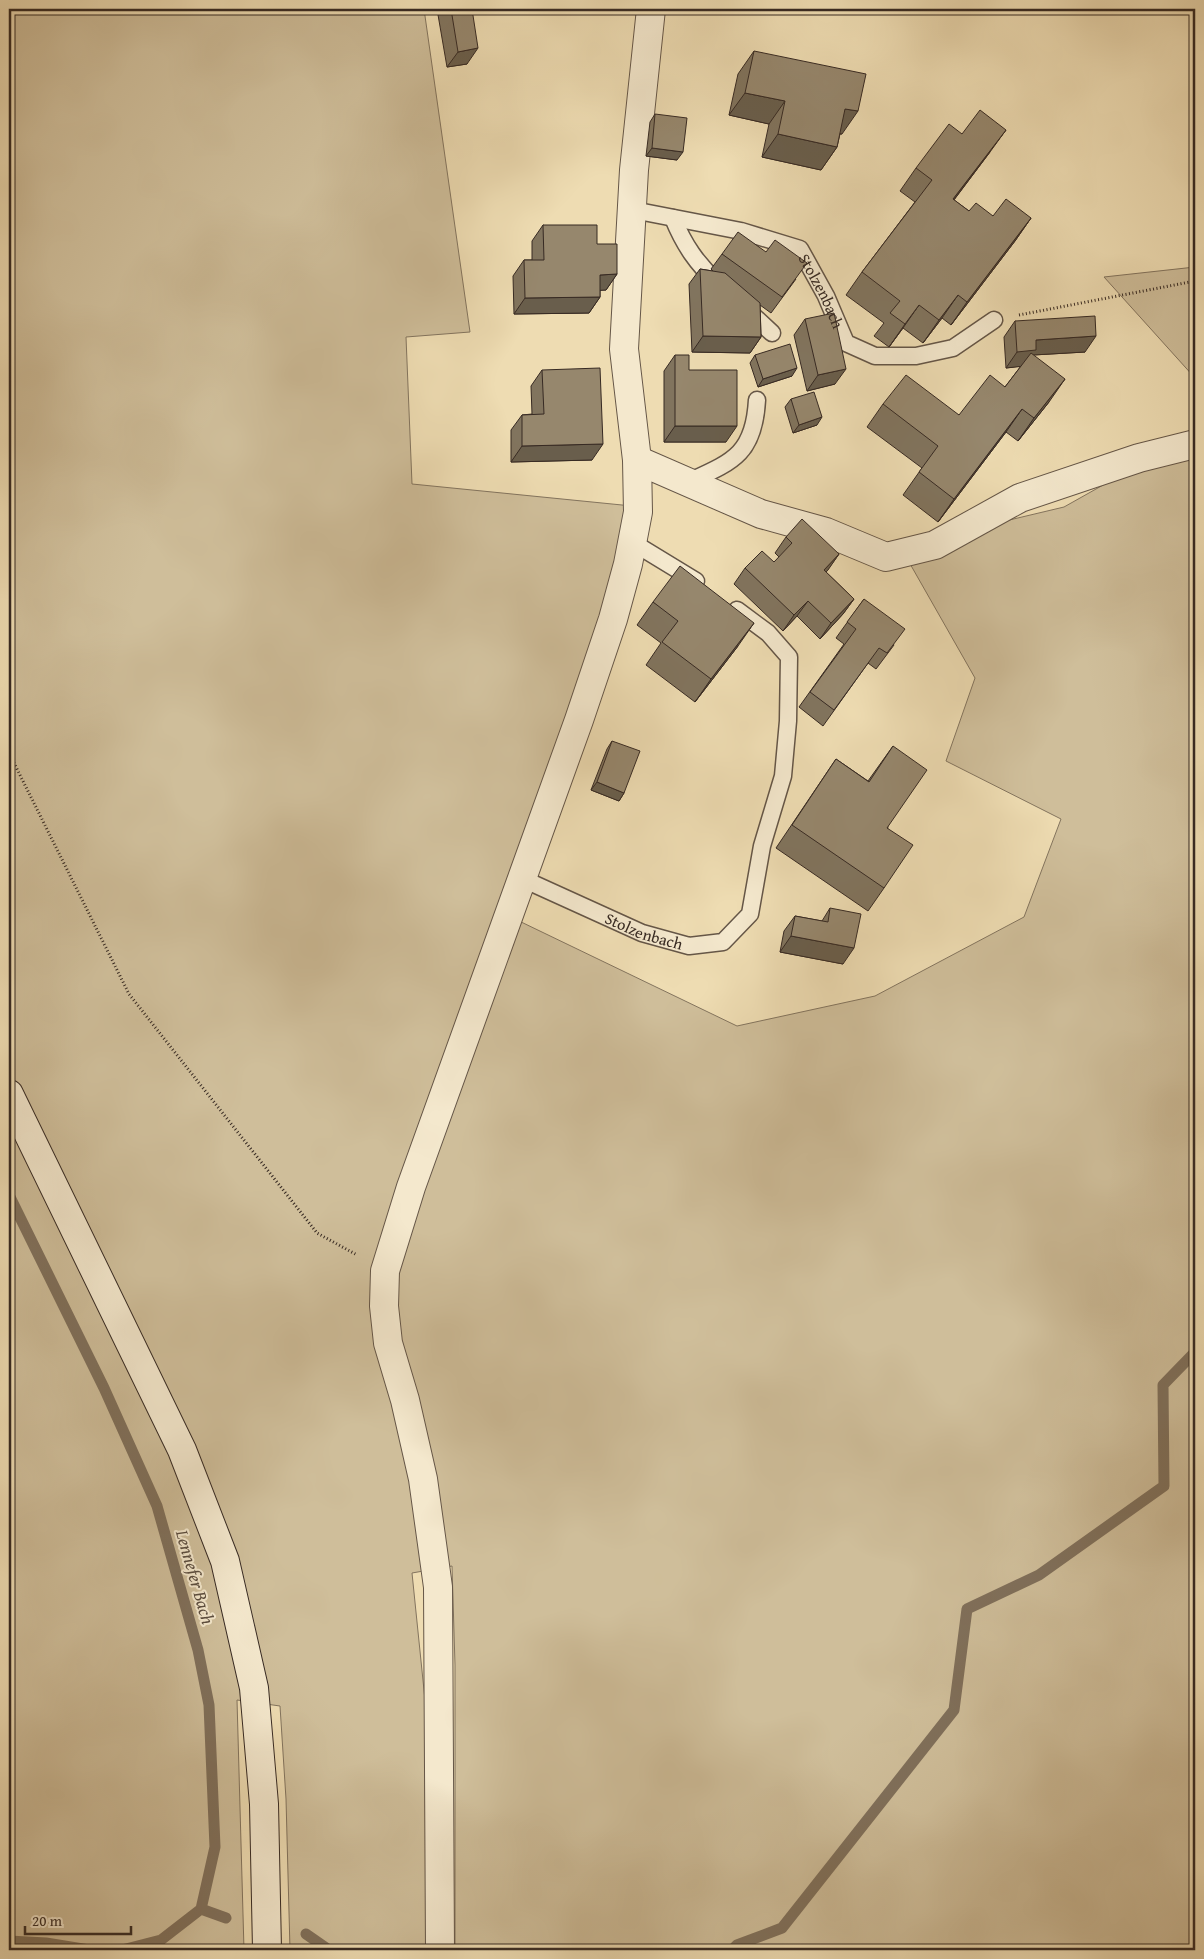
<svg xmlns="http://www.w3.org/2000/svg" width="1204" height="1959" font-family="'Gentium Book Plus',serif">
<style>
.green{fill:#cfbe9a;stroke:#83745e}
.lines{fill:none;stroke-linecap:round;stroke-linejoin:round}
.stream{stroke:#80705b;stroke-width:11}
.lane-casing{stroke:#655647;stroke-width:19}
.street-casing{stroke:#655647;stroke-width:30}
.secondary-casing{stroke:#372a23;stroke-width:30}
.path{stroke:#372a23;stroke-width:3;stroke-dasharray:1 2.5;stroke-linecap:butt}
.lane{stroke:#f4e8cd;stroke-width:16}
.street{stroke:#f4e8cd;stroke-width:28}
.secondary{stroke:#f4e8cd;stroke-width:28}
.wall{fill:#81745e;stroke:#372a23}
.shaded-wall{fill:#695e4c;stroke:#372a23}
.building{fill:#96876d;stroke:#372a23}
.labels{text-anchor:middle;stroke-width:4;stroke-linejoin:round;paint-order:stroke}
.street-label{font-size:16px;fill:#372a23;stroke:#f4e8cd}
.water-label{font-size:18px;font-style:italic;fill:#5b4d3f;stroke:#f4e8cd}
</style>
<rect width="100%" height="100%" fill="#eedcb2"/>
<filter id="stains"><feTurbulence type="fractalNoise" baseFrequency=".004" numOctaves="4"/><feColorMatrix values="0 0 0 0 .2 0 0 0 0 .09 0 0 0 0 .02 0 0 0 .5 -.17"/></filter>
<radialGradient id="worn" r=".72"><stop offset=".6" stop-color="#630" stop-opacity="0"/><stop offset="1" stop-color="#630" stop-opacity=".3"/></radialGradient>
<path class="green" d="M9,9H424L470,332L406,337L412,484L632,506L517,920L737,1026L875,996L1024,917L1061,819L946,761L975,678L905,555L980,527L1064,507L1144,462L1195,452V1950H455V1665L452,1566L412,1573L430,1749L435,1950H290L286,1799L280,1706L237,1700L244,1950H9Z
M1195,267V378L1104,277Z"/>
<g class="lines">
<path class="stream" d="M9,1195L104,1388L157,1506L198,1650L209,1705L215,1847L201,1909L161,1940L122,1950
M201,1909L226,1918
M306,1934L329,1950
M9,1941L46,1943L89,1950
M732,1950L737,1945L782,1928L954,1710L967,1609L1039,1575L1164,1486L1163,1385L1195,1352"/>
<defs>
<g id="lane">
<path id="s1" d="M633,210L741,231L800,249L826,296L846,343L875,356H916L953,348L994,320"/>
<path d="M673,218C684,245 697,264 718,283"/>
<path d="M745,308L772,333"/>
<path d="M686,483C732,462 754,455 757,400"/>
<path d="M632,542L696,581"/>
<path id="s2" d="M523,879L642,933L689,946L723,942L750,914L762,846L783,776L788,721L789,657L768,633L737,610"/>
</g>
<path id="street" d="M637,460L761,514L826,532L886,557L935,545L1020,498L1139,458L1195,444
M440,1950L438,1587L423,1479L405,1400L388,1343L384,1306L385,1271L411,1187L579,720L613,619L628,564L638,512L637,460L624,349L634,170L651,9"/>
<path id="secondary" d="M9,1094L182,1450L225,1561L254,1688L264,1804L267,1950"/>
</defs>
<use href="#lane" class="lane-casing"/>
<use href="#street" class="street-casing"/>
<use href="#secondary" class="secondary-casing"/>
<path class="path" d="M1019,315L1195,281
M9,753L129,994L317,1233L357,1255"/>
<use href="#lane" class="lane"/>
<use href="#street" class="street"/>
<use href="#secondary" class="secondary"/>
</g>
<path class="wall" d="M437,9H472L467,64L447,67Z
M754,51L842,134H840L837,147L821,170L762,157L769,124L729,115L738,74Z
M655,114L677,160L646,156L650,122Z
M962,134L990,152L954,200L969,211L993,216L1031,218L1015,241L951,325L942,318L923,343L903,328L889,347L874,336L884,323L846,295L862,272L915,202L900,191L916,168Z
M543,225L597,244L617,274L606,290H600V297L589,313L514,314L513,276L524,260H532V241Z
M722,254L796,279L771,313L760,305L761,337L750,353L692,352L689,284L700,269L713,271L711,269Z
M805,319L835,384L807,391L794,335Z
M1015,321L1085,352L1033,355L1049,402L1018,441L1006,432L938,522L903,495L922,468L867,427L883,404L959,415L1005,387L1021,366L1006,368L1004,337Z
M675,355L689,370L726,442H664V371Z
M755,355L792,376L758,387L750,363Z
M542,370L592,460L511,462V430L522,415L532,414L531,386Z
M791,399L817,425L793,433L785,407Z
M786,537L839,554L826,572L854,599L843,614L820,639L797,616L783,631L734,584L745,568L774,562L779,557L775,553Z
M864,599L894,645L876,669L868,663L823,726L799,707L844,644L836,638Z
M653,602L738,646L695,702L646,665L661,643L637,625Z
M612,741L624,793L619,801L591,790L607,749Z
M893,746L884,888L868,911L776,848L836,759L868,781Z
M830,908L843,964L780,952L784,931L795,916L822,921Z"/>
<path class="shaded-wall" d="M478,48L467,64L447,67L458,52Z
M745,93L785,101L769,124L729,115Z
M845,109L858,111L842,134L829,132Z
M1006,130L990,152L937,222L953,199Z
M778,134L837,147L821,170L762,157Z
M652,148L683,152L677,160L646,156Z
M1031,218L1015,241L951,325L967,302Z
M617,274L606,290L589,291L600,275Z
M958,295L942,318L923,343L939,320Z
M600,297L589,313L514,314L525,298Z
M919,305L903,328L889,347L905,324Z
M703,336L761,337L750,353L692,352Z
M1096,336L1085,352L1033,355L1025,366L1006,368L1017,352L1036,340Z
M797,368L792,376L758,387L763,379Z
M846,369L835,384L807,391L818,375Z
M1065,379L1049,402L1018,441L1034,418Z
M1022,409L1006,432L938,522L954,499Z
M822,417L817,425L793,433L799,425Z
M675,426H737L726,442H664Z
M603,444L592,460L511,462L522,446Z
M839,554L828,570L813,586L824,570Z
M854,599L843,614L820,639L831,623Z
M808,601L797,616L783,631L794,615Z
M754,623L738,646L695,702L711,679Z
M597,782L624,793L619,801L591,790Z
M791,936L854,948L843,964L780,952Z"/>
<path class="building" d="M451,9H472L478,48L458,52Z
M754,51L866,74L858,111L845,109L837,147L778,134L785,101L745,93Z
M980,110L1006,130L953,199L969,211L976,203L993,216L1006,199L1031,218L967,302L958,295L939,320L919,305L905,324L890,313L900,301L862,272L932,180L916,168L949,124L962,134Z
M655,114L687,118L683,152L652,148Z
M543,225H597V244H617V274L600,275V297L525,298L524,260H544Z
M738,232L766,252L775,240L807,263L782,297L722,254Z
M700,269L725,273L760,303L761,337L703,336Z
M834,313L846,369L818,375L805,319Z
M1095,316L1096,336L1036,340V350L1017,352L1015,321Z
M790,344L797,368L763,379L755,355Z
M1031,353L1065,379L1034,418L1022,409L954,499L919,472L938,446L883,404L906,375L959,415L990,375L1005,387Z
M675,355H689V370H737V426H675Z
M600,368L603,444L522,446V415L544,414L542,370Z
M814,392L822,417L799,425L791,399Z
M802,519L839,554L824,570L854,599L831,623L808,601L794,615L745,568L762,551L774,562L792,543L786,537Z
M680,566L754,623L711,679L662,642L678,621L653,602Z
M864,599L905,629L887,653L879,648L834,710L810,692L856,629L847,622Z
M612,741L640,751L624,793L597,782Z
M893,746L927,770L887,828L913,845L884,888L792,825L836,759L869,782Z
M830,908L861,914L854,948L791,936L795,916L828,922Z"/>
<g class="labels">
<g class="street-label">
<text dy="6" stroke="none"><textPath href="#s1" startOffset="219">Stolzenbach</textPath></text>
<text dy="6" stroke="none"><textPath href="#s2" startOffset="132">Stolzenbach</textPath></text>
</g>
<g class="water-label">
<text transform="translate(195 1577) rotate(74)" y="6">Lennefer Bach</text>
</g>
</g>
<rect width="1204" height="1959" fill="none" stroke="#eedcb2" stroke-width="30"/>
<rect x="10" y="10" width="1184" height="1939" fill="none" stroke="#372a23" stroke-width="2.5"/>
<rect x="15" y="15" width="1174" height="1929" fill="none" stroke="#372a23"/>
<path d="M25 1926v8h106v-8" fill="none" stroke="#372a23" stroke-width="2.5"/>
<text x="32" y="1926" font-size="15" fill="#372a23" stroke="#f4e8cd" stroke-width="4" paint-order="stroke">20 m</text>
<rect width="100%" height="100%" filter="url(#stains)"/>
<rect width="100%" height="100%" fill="url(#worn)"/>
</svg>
